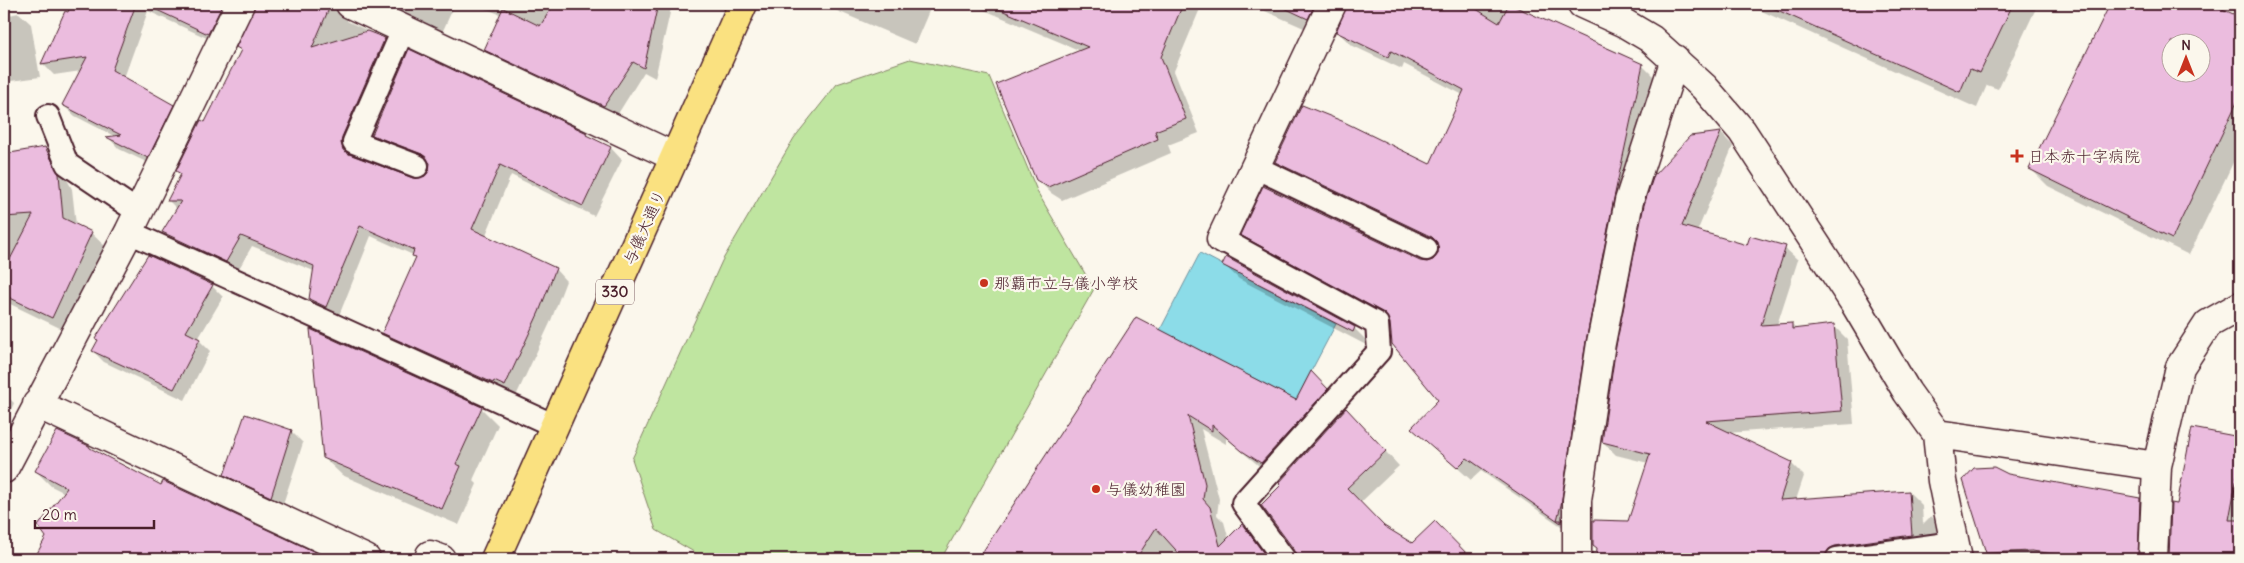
<svg xmlns="http://www.w3.org/2000/svg" width="2244" height="563" font-family="Delius,'Klee One',sans-serif">
<style>
.green{fill:#bfe5a0;stroke:#848266}
.water{fill:#8cdce8;stroke:#72909c}
.shadow{fill:#0003;fill-rule:evenodd}
.building{fill:#ebbcde;stroke:#4a1f2b;fill-rule:evenodd}
.lines{fill:none;stroke-linecap:round;stroke-linejoin:round}
.service-casing{stroke:#4a1f2b;stroke-width:26}
.pedestrian-casing{stroke:#4a1f2b;stroke-width:31}
.minor-casing{stroke:#4a1f2b;stroke-width:31}
.trunk-casing{stroke:#4a1f2b;stroke-width:31}
.service{stroke:#fbf7ec;stroke-width:22}
.pedestrian{stroke:#fbf7ec;stroke-width:28}
.minor{stroke:#fbf7ec;stroke-width:28}
.trunk{stroke:#fae180;stroke-width:28}
.poi-dot{fill:#c8321e;stroke:#fbf7ec;stroke-width:2}
.labels{text-anchor:middle;stroke-width:4.5;stroke-linejoin:round;paint-order:stroke}
.shield{fill:#fbf7ec;stroke:#7f6065;stroke-width:1}
.shield-label{font-size:15px;font-weight:bold;fill:#4a1f2b}
.poi-label{font-size:16px;fill:#4a1f2b;stroke:#fbf7ec;text-anchor:start}
.street-label{font-size:16px;fill:#4a1f2b;stroke:#fbf7ec}
</style>
<rect width="100%" height="100%" fill="#fbf7ec"/>
<filter id="ink" filterUnits="userSpaceOnUse"><feTurbulence type="fractalNoise" baseFrequency=".02" numOctaves="2"/><feDisplacementMap in="SourceGraphic" scale="10" xChannelSelector="R" yChannelSelector="G"/><feConvolveMatrix kernelMatrix="1 2 1 2 8 2 1 2 1" color-interpolation-filters="sRGB"/></filter>
<g filter="url(#ink)">
<path class="green" d="M910,59L989,76L1038,193L1094,289L941,559H706L656,530L632,459L722,261L794,138L837,84Z"/>
<path class="water" d="M1200,253L1336,324L1296,400L1160,330Z"/>
<path class="shadow" d="M73,4H241L220,44L148,11L124,78L173,106L184,117L159,168L119,149L109,138L116,137L75,116L63,105L81,71L54,75L43,64L65,13L68,14Z
M257,4H351L347,9V21L385,39L396,50L353,148L352,155L413,180L426,178L430,172L431,164L384,146L373,134H586L591,139L611,148L622,160L594,216L511,175L485,237L555,269L566,281L550,323L516,396L395,344L384,333L417,259L413,255L371,236L338,318L321,310L310,299L314,271L252,246L237,272L175,244L163,232L178,210L169,201L182,176L177,171L205,124L242,51L238,47L255,11Z
M375,4H455L441,35Z
M473,4H672L655,78L644,72L616,117L497,61L486,50L502,15Z
M828,4H932L915,44L835,10Z
M970,4H1202L1174,71L1199,133L1168,145L1171,153L1062,200L1051,193L1037,179L1081,51Z
M1249,4H1339L1320,35Z
M1349,4H1505L1622,54L1643,66L1656,79L1574,535L1481,471L1471,480L1413,428L1439,400L1391,322L1255,248L1242,234L1428,263L1439,256L1440,247L1290,175L1276,162L1431,166L1463,95L1404,64L1402,69L1351,45L1338,32Z
M1746,4H2038L1998,89L1987,85L1977,108Z
M2111,4H2208L2240,19V148L2189,255L2048,186L2031,169ZM2172,42H2202V72H2172Z
M19,13L31,24L40,77L4,82V16Z
M1721,133L1733,146L1697,232L1747,246L1785,248L1798,260L1777,325L1791,324L1797,330L1834,326L1847,339L1854,424L1727,433L1792,464L1804,476L1796,500L1909,492L1922,505L1923,524L1931,516L1943,528L1944,545L1847,559H1598V549L1629,522L1648,463L1616,455L1603,442L1690,137Z
M45,149L58,162L72,189L76,225L91,233L105,246L66,331L4,301V155Z
M1224,265L1354,328L1369,343L1368,346L1239,279Z
M212,286L223,297L198,339L210,351L185,400L104,362L93,351L99,341L96,339Z
M4,304L6,327H4Z
M1137,319L1297,402L1325,387L1341,404L1276,477L1258,465L1226,438V444L1201,429L1219,499L1217,515L1224,522L1229,540L1242,526L1256,540L1270,559H1001Z
M4,393L14,403L4,426Z
M481,408L498,425L473,480L477,484L459,525L342,475L324,458Z
M1360,424L1399,466L1360,503L1384,528L1413,545L1435,523L1471,559H1298Z
M2193,429L2240,439V559H2187L2186,462Z
M291,431L303,443L282,507L237,486L225,474Z
M93,451L161,487L324,559H36L48,537L65,493L51,486L36,471Z
M2007,475L2139,499L2153,513L2148,559H1995L1987,552Z"/>
<path class="building" d="M71,4H136L112,70L174,105L148,158L106,137L121,135L62,105L87,57L41,64L65,11L68,12Z
M144,4H223L208,34Z
M255,4H331L312,48L367,31L385,38L342,137L341,143L343,150L349,154L413,178L425,176L429,171L430,163L422,154L372,135L409,49L587,133L586,135L611,147L583,206L500,165L472,229L556,268L539,312L505,386L494,381L493,383L382,333L416,257L412,256L414,250L360,226L326,307L309,299L314,266L241,236L226,262L162,232L181,201H167L181,174L176,171L201,120L205,122L241,50L236,47Z
M554,4H658L644,68L633,62L604,106L484,50L503,8L540,26Z
M987,4H1183L1161,57L1186,119L1155,131L1158,139L1048,187L1036,180L996,84L1088,47Z
M1276,4H1315L1308,19Z
M1347,4H1468L1499,23L1509,4L1643,64L1614,198L1586,341L1561,505L1557,520H1561V523L1467,458L1457,468L1411,428L1438,400L1392,344L1390,323L1384,313L1240,235L1263,186L1420,261L1427,262L1433,260L1438,254L1437,242L1432,237L1275,162L1302,105L1342,121L1430,164L1464,90L1391,51L1388,57L1336,32Z
M1764,4H2013L1980,73L1970,69L1960,92Z
M2110,4H2211L2240,17V96L2172,239L2029,169ZM2172,42H2202V72H2172Z
M1721,132L1682,226L1747,245L1750,236L1786,246L1761,325L1792,323V329L1834,324L1842,411L1706,421L1792,462L1780,500L1909,491L1912,535L1835,546L1829,549L1824,559H1774V558L1596,559L1597,548L1593,545V520L1628,521L1650,454L1602,442L1616,346L1644,205L1654,175L1690,136Z
M45,147L59,174L63,218L92,232L52,318L4,295L5,269L33,215L4,217V154Z
M148,255L213,285L186,332L200,339L174,389L92,351L98,340L95,339Z
M1226,257L1355,327L1353,332L1222,265Z
M1136,317L1296,400L1311,371L1328,389L1261,463L1242,451L1212,425V431L1188,416L1205,484L1203,499L1210,507L1220,546L1242,524L1268,559H1184L1156,528L1136,559H978Z
M310,329L482,407L456,464L461,466L442,509L323,458Z
M1346,408L1386,451L1347,488L1384,526L1412,543L1435,521L1472,559H1297L1295,551L1261,505L1281,485L1279,483Z
M245,414L292,430L271,497L224,475Z
M2192,428L2240,437V461L2229,520H2240V559H2169L2171,503L2177,504Z
M57,431L89,446L90,448L161,485L163,481L330,559H34L46,537L38,526L67,488L35,471Z
M1994,467L2008,474L2140,498L2138,559H2087L2032,551L1986,553L1963,480L1974,468Z"/>
<g class="lines">
<defs>
<path id="service" d="M404,28L354,142L417,166
M48,116L67,164L138,212
M1255,167L1426,249
M129,232L555,426
M1221,239L1377,324L1379,351L1243,503L1284,559
M1837,559L1954,543"/>
<path id="pedestrian" d="M430,555L441,559"/>
<path id="minor" d="M350,4L675,157
M1582,4L1624,23L1651,39L1704,87L1742,131L1855,304L1907,392L1937,434L1942,481L1958,559
M1221,239L1332,4
M37,404L366,559
M1937,434L2157,466
M4,469L129,232L240,4
M1577,559V500L1601,343L1629,201L1675,59
M2153,559L2157,466L2180,367L2208,324L2240,306"/>
<path id="trunk" d="M495,559L743,4"/>
</defs>
<use href="#service" class="service-casing"/>
<use href="#pedestrian" class="pedestrian-casing"/>
<use href="#minor" class="minor-casing"/>
<use href="#trunk" class="trunk-casing"/>
<use href="#service" class="service"/>
<use href="#pedestrian" class="pedestrian"/>
<use href="#minor" class="minor"/>
<use href="#trunk" class="trunk"/>
</g>
</g>
<g class="poi-dot">
<path d="M2014.5 148.5h5v5h5v5h-5v5h-5v-5h-5v-5h5z"/>
<circle cx="984" cy="283" r="5"/>
<circle cx="1096" cy="489" r="5"/>
</g>
<g class="labels">
<rect class="shield" x="596" y="279.5" width="38" height="25" rx="4"/>
<g class="shield-label">
<text x="615" y="297">330</text>
</g>
<g class="poi-label">
<text x="2028" y="162">日本赤十字病院</text>
<text x="994" y="289">那覇市立与儀小学校</text>
<text x="1106" y="495">与儀幼稚園</text>
</g>
<g class="street-label">
<text transform="translate(644 227) rotate(-66)" y="6">与儀大通り</text>
</g>
</g>
<rect width="2244" height="563" fill="none" stroke="#fbf7ec" stroke-width="20"/>
<rect x="10" y="10" width="2224" height="543" fill="none" stroke="#4a1f2b" stroke-width="2" filter="url(#ink)"/>
<g transform="translate(2186 58)"><circle r="24" fill="#fbf7ec" stroke="#b4a19f"/>
<path d="M0-4L9 19L0 12L-9 19Z" fill="#c8321e"/>
<text y="-8" font-size="14" font-weight="bold" text-anchor="middle" fill="#4a1f2b">N</text>
</g>
<path d="M35 520v8h119v-8" fill="none" stroke="#4a1f2b" stroke-width="2.5"/>
<text x="42" y="520" font-size="15" fill="#4a1f2b" stroke="#fbf7ec" stroke-width="4" paint-order="stroke">20 m</text>
</svg>
